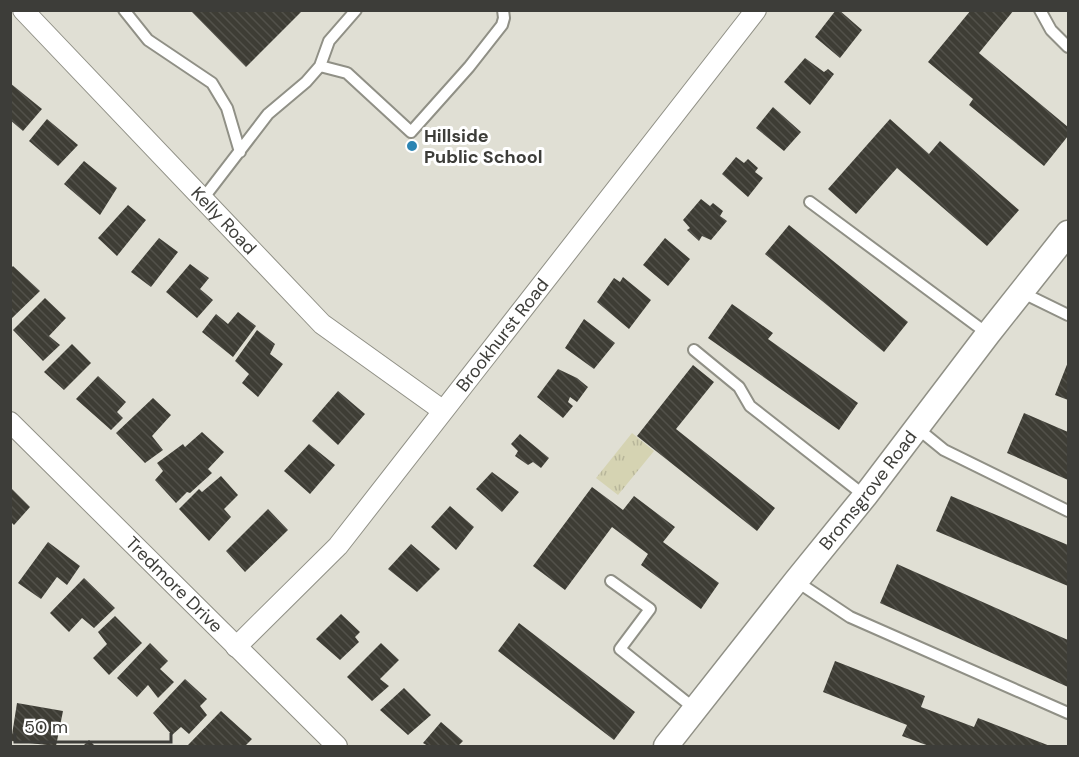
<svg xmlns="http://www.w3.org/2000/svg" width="1079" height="757" font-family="'DM Sans',sans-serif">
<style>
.park{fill:url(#park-tufts)}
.building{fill:url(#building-back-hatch)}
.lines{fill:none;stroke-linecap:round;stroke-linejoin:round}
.service-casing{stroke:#909086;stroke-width:14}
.minor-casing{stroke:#909086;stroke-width:22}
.tertiary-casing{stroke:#909086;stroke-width:27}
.service{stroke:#fff;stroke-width:10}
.minor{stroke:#fff;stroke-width:20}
.tertiary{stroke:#fff;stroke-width:24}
.poi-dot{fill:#2c85b3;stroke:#fff;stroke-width:2}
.labels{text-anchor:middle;stroke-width:6;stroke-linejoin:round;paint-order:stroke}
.poi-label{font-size:18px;font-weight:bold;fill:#3d3d39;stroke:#fff;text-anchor:start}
.street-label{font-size:18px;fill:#3d3d39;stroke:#fff}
</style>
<defs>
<pattern id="park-tufts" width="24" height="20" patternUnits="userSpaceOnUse" patternTransform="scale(1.5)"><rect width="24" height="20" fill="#d5d3b2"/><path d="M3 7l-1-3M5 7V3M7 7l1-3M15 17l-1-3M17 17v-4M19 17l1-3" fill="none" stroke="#b8b69a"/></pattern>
<pattern id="building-back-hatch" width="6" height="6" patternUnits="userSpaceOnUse" patternTransform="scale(1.5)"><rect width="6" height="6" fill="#3e3d35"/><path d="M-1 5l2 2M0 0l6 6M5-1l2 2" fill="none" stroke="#52514a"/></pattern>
</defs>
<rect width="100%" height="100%" fill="#e0dfd4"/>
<path class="park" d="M632,433L654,451L618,495L596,478Z"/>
<path class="building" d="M190,10H303L246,67Z
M836,10H839L862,30L840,58L815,37Z
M971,10H1014L979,53L1068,127V136L1044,166L969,105L973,99L928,62Z
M805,58L824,72L828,69L834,74L810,105L784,82Z
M10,83L42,109L23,131L10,120Z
M773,107L801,132L784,151L756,128Z
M47,119L78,145L58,166L29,141Z
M890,119L929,154L940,141L1019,210L987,246L897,168L856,214L828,189Z
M736,157L744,163L748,159L758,168L755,172L763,178L748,197L722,174Z
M84,161L117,188L100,215L64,184Z
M701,199L710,206L713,203L723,211L720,216L727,221L711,240L702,236L699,241L687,230L690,228L683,220Z
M128,205L146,220L117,256L98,238Z
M789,225L908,322L884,352L765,254Z
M159,238L178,252L151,287L131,272Z
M665,238L690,259L668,286L643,265Z
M190,264L209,278L200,289L213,300L197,318L166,292Z
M13,266L40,291L10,320V269Z
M623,277L651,300L629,329L597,302L614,278L620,282Z
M45,298L66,318L49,336L60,345L43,361L13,330Z
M732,304L773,333L768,339L858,403L839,430L708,338Z
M238,312L256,326L233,357L202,332L216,314L228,324Z
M584,319L615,343L594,369L565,348Z
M257,330L275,344L270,354L283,364L258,397L242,383L249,374L235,361Z
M72,344L91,363L64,390L44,372Z
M1068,362V400L1055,395Z
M693,365L714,382L676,429L775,508L757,531L637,436Z
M558,369L577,378L588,387L577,402L570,397L568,402L573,406L563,418L537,397Z
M98,376L126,402L117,412L123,418L111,430L76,399Z
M338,391L365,414L338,445L312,421Z
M153,398L171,415L152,436L163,450L145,463L116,433Z
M1024,413L1068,432V480L1007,453Z
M202,432L224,452L208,469L212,473L190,493L187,492L176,503L155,480L163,471L157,463L183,444L185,447Z
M520,434L549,458L541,468L533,462L528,465L515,456L518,451L511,444Z
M309,444L335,465L310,494L284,471Z
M492,472L519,492L502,512L476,489Z
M221,476L238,495L224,509L231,517L209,541L179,509L199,489L202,492Z
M10,487L30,507L14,525L10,521Z
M592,487L623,510L634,496L675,527L663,542L719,583L701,609L641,565L648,554L612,527L565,590L533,566Z
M951,496L1068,545V586L936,531Z
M450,506L474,527L456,550L431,527Z
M268,509L288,530L245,572L226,551Z
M48,542L80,566L67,585L57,577L41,599L18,583Z
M411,544L440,569L417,592L388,569Z
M897,564L1068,640V687L880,603Z
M84,578L115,608L94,628L82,618L69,632L50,613Z
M341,614L360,632L355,637L359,642L340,660L316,639Z
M115,616L142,643L109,675L93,658L107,644L98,632Z
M519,623L635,712L614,740L498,651Z
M150,643L168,661L160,669L174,682L158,698L148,685L137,697L117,678Z
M381,643L399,660L380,679L389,686L372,701L347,677Z
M835,661L925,696L921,707L974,727L978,718L1050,746H929L902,736L907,725L823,692Z
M185,679L207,699L200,706L207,715L189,734L181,727L172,735L153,713Z
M404,688L431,715L408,735L380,710Z
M17,703L63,711L56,746L11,741Z
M221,711L252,739L245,746H189L188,745Z
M441,722L463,741L458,746H428L423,743Z
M89,740L95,746H83Z"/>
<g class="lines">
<defs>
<path id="service" d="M124,10L148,40L212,83L227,108L240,152
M1040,10L1051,30L1068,47
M320,66L347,73L411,132L469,67L502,25L504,18L503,10
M202,200L268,114L306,82L320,66L329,41L356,10
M810,202L988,334
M1021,292L1068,315
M694,350L739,387L750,406L865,496
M917,428L944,450L1068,511
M611,581L650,609L620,649L695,709
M796,581L850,617L1068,713"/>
<g id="minor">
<path id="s1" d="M23,10L322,324L442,410"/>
<path id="s2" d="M10,422L337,746"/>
<path id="s3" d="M236,647L338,546L756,10"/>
</g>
<g id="tertiary">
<path id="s4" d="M666,746L796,581L865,496L988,334L1068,233"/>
</g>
</defs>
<use href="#service" class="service-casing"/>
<use href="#minor" class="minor-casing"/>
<use href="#tertiary" class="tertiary-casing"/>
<use href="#service" class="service"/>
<use href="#minor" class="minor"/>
<use href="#tertiary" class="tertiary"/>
</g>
<circle class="poi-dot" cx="412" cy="146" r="6"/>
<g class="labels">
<g class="poi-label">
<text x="424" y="142">Hillside<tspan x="424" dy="21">Public School</tspan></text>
</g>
<g class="street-label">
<text dy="6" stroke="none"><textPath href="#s1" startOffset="291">Kelly Road</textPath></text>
<text dy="6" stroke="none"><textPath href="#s3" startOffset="411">Brookhurst Road</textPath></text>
<text dy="6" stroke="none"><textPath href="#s4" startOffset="326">Bromsgrove Road</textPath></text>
<text dy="6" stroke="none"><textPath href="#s2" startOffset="231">Tredmore Drive</textPath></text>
</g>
</g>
<rect width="1079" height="757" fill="none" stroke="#3d3d39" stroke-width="24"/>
<path d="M15 733v9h156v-9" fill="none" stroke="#3d3d39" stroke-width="3"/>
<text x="24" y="733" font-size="18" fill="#3d3d39" stroke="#ffffff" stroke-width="4.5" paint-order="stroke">50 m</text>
</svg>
